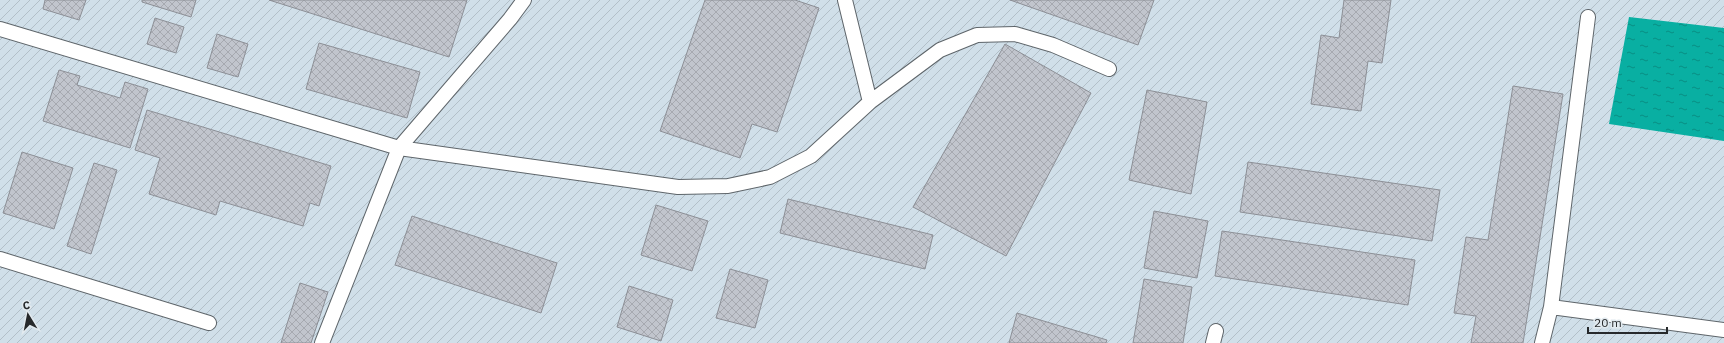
<svg xmlns="http://www.w3.org/2000/svg" width="1724" height="343" font-family="'IBM Plex Sans',sans-serif">
<style>
.industrial{fill:url(#industrial-furrows)}
.water{fill:url(#water-ripples)}
.building{fill:url(#building-cross-hatch);stroke:#8c8f96}
.lines{fill:none;stroke-linecap:round;stroke-linejoin:round}
.lane-casing{stroke:#5e656a;stroke-width:16}
.lane{stroke:#fff;stroke-width:14}
</style>
<defs>
<pattern id="industrial-furrows" width="10" height="10" patternUnits="userSpaceOnUse"><rect width="10" height="10" fill="#d0dfe9"/><path d="M-1 1l2-2M0 10L10 0M9 11l2-2" fill="none" stroke="#b2bfc8"/></pattern>
<pattern id="water-ripples" width="26" height="14" patternUnits="userSpaceOnUse"><rect width="26" height="14" fill="#09afa2"/><path d="M2 4q2-2 4 0t4 0M15 11q2-2 4 0t4 0" fill="none" stroke="#098e84"/></pattern>
<pattern id="building-cross-hatch" width="8" height="8" patternUnits="userSpaceOnUse"><rect width="8" height="8" fill="#c1c5cd"/><path d="M0 0l8 8M0 8l8-8" fill="none" stroke="#a6a9b0"/></pattern>
</defs>
<rect width="100%" height="100%" fill="#e2eaef"/>
<path class="industrial" d="M0,0H1724V343H0Z"/>
<path class="water" d="M1629,17L1724,28V141L1609,124Z"/>
<path class="building" d="M45,0H86L79,20L43,9Z
M142,0H196L191,17L142,2Z
M269,0H467L449,57Z
M705,0H795L819,8L777,132L752,124L740,158L660,131Z
M1010,0H1154L1138,45Z
M1344,0H1391L1382,63L1368,61L1361,111L1311,104L1321,35L1339,38Z
M155,18L184,27L176,53L147,44Z
M217,34L248,44L238,77L207,68Z
M319,43L420,72L407,118L306,89Z
M1005,44L1091,93L1006,256L913,207Z
M59,70L80,76L77,85L120,98L125,82L148,89L130,148L43,121Z
M1513,86L1563,94L1523,343H1471L1476,316L1454,313L1466,237L1488,240Z
M1147,90L1207,102L1191,194L1129,180Z
M147,110L331,166L319,206L310,203L303,226L220,201L216,215L149,194L160,158L135,150Z
M22,152L73,168L54,229L3,213Z
M1248,162L1440,190L1432,241L1240,212Z
M94,163L117,170L91,254L67,246Z
M788,199L933,235L925,269L780,233Z
M656,205L708,221L692,271L641,255Z
M1154,211L1208,221L1197,278L1144,268Z
M412,216L557,263L541,313L395,265Z
M1222,231L1415,260L1408,305L1215,276Z
M730,269L768,280L755,328L716,318Z
M1144,279L1192,287L1183,343H1133Z
M300,283L328,292L311,343H281Z
M629,286L673,300L661,341L617,327Z
M1017,313L1107,340L1106,343H1009Z"/>
<g class="lines">
<defs>
<path id="lane" d="M845,0L870,102
M0,29L399,148L678,187L728,186L770,177L811,156L870,102L940,50L977,35L1015,34L1053,45L1109,69
M0,259L209,323
M1551,307L1588,17
M322,343L399,148L510,19L524,0
M1213,343L1216,331
M1542,343L1551,307L1724,330"/>
</defs>
<use href="#lane" class="lane-casing"/>
<use href="#lane" class="lane"/>
</g>
<g transform="translate(28 315) rotate(350)" stroke="#e2eaef" stroke-width="3" paint-order="stroke">
<path d="M0-3L7 15L0 10L-7 15Z" fill="#26292b"/>
<text y="-6" font-size="11" font-weight="bold" text-anchor="middle" fill="#26292b">С</text>
</g>
<path d="M1588 327v6h79v-6" fill="none" stroke="#26292b" stroke-width="2"/>
<text x="1594" y="327" font-size="12" fill="#26292b" stroke="#e2eaef" stroke-width="3" paint-order="stroke">20 m</text>
</svg>
